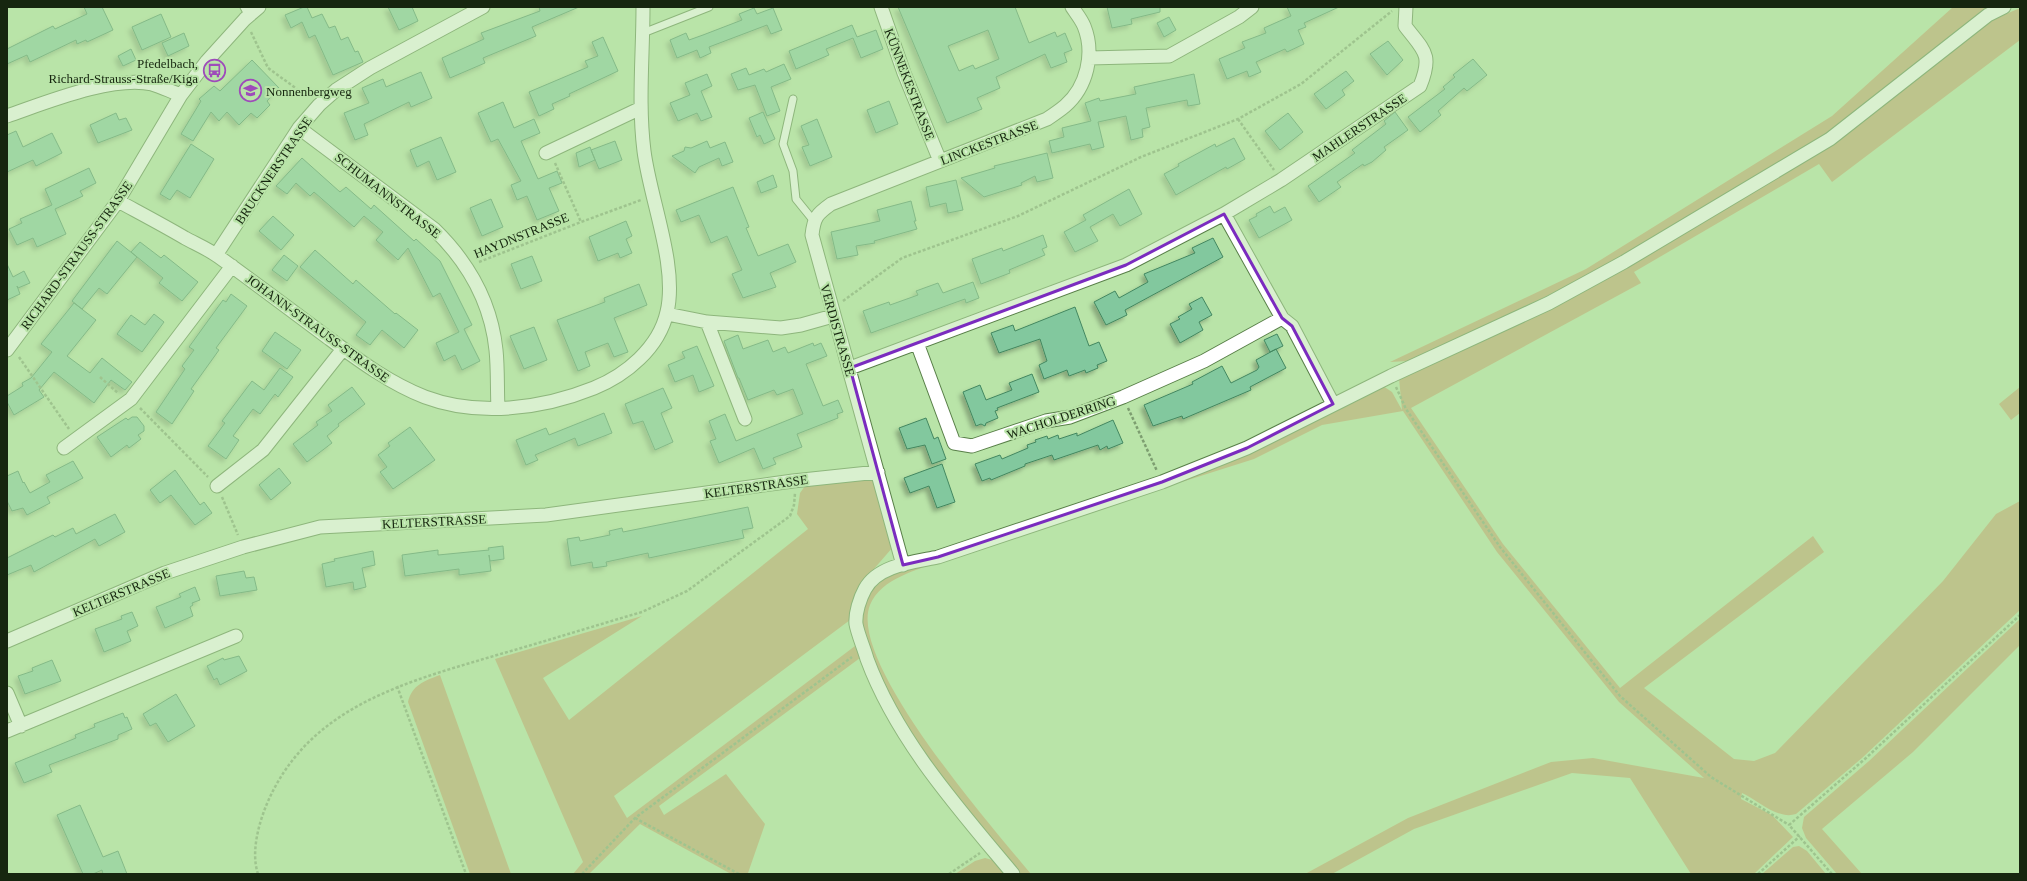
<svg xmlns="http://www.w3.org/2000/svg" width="2027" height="881" font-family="Georgia,serif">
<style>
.green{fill:#c29e6a}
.building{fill:#82c89e;stroke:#438760;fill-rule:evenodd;filter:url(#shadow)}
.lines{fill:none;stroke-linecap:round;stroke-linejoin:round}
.lane-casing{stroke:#587f48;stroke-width:9}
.street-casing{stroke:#587f48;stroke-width:15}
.path{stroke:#7d9e70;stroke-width:2.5;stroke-dasharray:3 2;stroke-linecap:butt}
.lane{stroke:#fff;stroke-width:7}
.street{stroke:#fff;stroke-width:13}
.marked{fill:none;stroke:#7b2cbf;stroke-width:3;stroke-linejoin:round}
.labels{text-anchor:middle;stroke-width:4;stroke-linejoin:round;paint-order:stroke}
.poi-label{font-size:13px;fill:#16260f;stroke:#b9e4a8;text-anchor:end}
.street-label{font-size:13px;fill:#16260f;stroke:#b9e4a8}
</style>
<defs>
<filter id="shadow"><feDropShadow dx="-3.5" dy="3.5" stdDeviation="2" flood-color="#0004"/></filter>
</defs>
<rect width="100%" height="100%" fill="#b9e4a8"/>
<path class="green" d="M1953,7H1992L1830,132L1620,258L1545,297L1408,361L1390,362L1586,269L1832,116Z
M2020,8V40L1832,182L1819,164L1634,272L1641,283L1411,408L1503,544L1620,688L1813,536L1824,552L1644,688L1734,759L1754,761L1775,753L1943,581L1996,514L2020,501V610L1862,758L1796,814C1778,820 1759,801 1742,793L1741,799L1772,815L1793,837L1755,873V874H1691L1630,778L1572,773L1414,829L1332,874H1305L1408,818L1551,762L1593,758L1704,778L1619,702L1497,552L1403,411L1322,425L1254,459L1169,486L1250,453L1383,386L1392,392L1402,410L1399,378L1629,266L1832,145L1992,20Z
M2020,387V413L2011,420L1999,404Z
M874,477L893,547L860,585L853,600L850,620L614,796L627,818L855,646L860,658L659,806L664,815L726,774L765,824L748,873L749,874H731L640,824L589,874H573L583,862L495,659L642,616L543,678L569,720L808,529L797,514L800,493L805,486Z
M943,560C918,570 881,578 870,605C847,662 994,829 1031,874H1020L941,777L903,721L880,680L862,624L864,605L871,591L884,579L903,570Z
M2020,619V645L1913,752L1822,829L1862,874H1837L1806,838L1802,828L1804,817L1869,761Z
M440,675L511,874H470L408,702C412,685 424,681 440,675Z
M1799,846L1807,851L1826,874H1762L1793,847Z
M985,858L996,861L1006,874H955L975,861Z"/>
<path class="building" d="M84,7H102L113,30L87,42L86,40L77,44L76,40L30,62L27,55L7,64V49L53,26L55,29L87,14Z
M304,7H307L312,18L322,14L329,28L335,26L341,40L348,37L355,52L358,51L363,62L333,75L315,35L309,38L302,22L291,28L285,15Z
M388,7H412L418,21L399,30Z
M539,7H579L532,27L536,36L483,58L485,63L450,78L442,58L484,39L481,33L540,11Z
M898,7H1015L1029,43L1055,32L1057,37L1065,33L1072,50L1064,53L1067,62L1051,68L1045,54L996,77L1000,88L977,98L982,109L947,123ZM988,30L999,59L975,69L973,65L959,71L948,46Z
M1107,7H1160V12L1131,19L1132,24L1112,28Z
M1287,7H1339L1304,23L1306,27L1298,30L1304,44L1287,52L1285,49L1256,62L1261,72L1249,77L1247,71L1227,79L1219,59L1245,48L1242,42L1266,33L1264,28L1291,16Z
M754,8L757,14L773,8L782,30L771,34L767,25L709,47L711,53L700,58L697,50L677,58L670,40L686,33L689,40L703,35L742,20L739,14Z
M161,14L171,37L142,50L132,27Z
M1169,17L1176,30L1164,37L1157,23Z
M852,25L857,37L876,30L883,49L861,58L853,38L826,49L829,55L796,69L789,51Z
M184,33L189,46L168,56L162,43Z
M603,37L618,71L569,94L570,96L552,104L554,109L539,116L529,92L588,67L585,61L598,56L592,42Z
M1388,41L1403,60L1387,75L1370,54Z
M131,49L136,60L123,66L118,56Z
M1473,59L1487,75L1467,91L1464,88L1438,111L1441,115L1420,132L1408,117L1445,89L1443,87L1455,77L1453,75Z
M252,60L279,88L267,101L270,105L257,118L251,113L239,125L227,112L219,121L211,112L193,141L181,134L201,101L199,99L214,86L220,91Z
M784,64L791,79L771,87L780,111L767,116L755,85L738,90L731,74L746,68L749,75L764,69L766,72Z
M1346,71L1354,81L1342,90L1345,95L1326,109L1314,94Z
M421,72L432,98L411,107L409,102L364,124L368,135L355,140L344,113L369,103L362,88L383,79L386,87Z
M707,74L712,86L701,91L712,117L701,121L697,113L678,121L670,103L690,95L685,83Z
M1194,74L1200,104L1188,106L1187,100L1146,108L1150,127L1142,129L1143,137L1131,140L1126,116L1098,122L1104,147L1092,150L1090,144L1052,153L1049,141L1064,137L1062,128L1091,121L1085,103L1099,98L1100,101L1136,94L1134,87Z
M889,101L898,124L876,133L867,110Z
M503,102L514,128L534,119L540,133L521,141L538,179L557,171L562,183L549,188L559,211L537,220L527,196L517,200L511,185L521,181L498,139L491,142L478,113Z
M763,112L775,139L764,144L760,135L757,137L749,118Z
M1395,112L1408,130L1384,147L1386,150L1372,162L1364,166L1363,164L1337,182L1341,187L1319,202L1308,186L1355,153L1352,150L1386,124L1384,121Z
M116,113L119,120L126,118L132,130L98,143L90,125Z
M1288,113L1303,132L1280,150L1265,131Z
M817,119L832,157L810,166L802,147L809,145L801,126Z
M16,131L23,147L52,133L62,153L36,166L33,160L7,172V135Z
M441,137L456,172L437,180L429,161L417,167L410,150Z
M1234,138L1245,159L1227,169L1226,167L1176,195L1164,174L1179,166L1178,164L1215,144L1216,147Z
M615,141L622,160L599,169L591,150Z
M707,141L710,148L725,142L733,162L722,166L719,158L699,167L695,173L672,156L684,151L685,147L691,148Z
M191,144L214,159L190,198L177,190L170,200L160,194Z
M590,147L595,160L579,167L576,153Z
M1047,153L1053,178L1037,182L1035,176L1021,183L1022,185L984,197L961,178L995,168L994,166Z
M302,158L340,192L346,187L371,209L374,205L414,241L416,239L440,261L472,325L464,329L480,361L462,370L455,355L444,361L436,343L459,332L440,293L433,297L408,248L398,260L376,240L383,232L364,216L354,227L314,192L310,196L296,183L287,194L276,186Z
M89,168L96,183L80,191L83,196L55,209L66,234L37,247L33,238L17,245L9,229L22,223L20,219L52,205L45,189Z
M773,175L777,187L761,193L757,182Z
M956,180L963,210L948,213L946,203L930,207L926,187Z
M733,187L749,227L746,228L758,256L788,244L796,262L770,273L776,287L743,298L732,274L742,270L727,236L711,243L699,215L681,222L676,210Z
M1129,189L1142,214L1120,226L1113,214L1090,227L1098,241L1075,252L1064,232L1086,220L1083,215Z
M491,199L503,227L482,236L470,208Z
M911,201L916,221H914L917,229L874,241L875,243L856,246L858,255L837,259L831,232L880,221L877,210Z
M1270,206L1274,213L1285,207L1292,220L1259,238L1249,220L1257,216L1256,214Z
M273,216L294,235L281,250L259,231Z
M626,221L632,236L626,239L632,253L620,258L618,253L598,261L589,237Z
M1043,235L1047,247L1042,249L1045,255L1009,270L1010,273L981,284L972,259L1002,248L1003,251Z
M1213,238L1223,257L1125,310L1127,315L1106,325L1094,302L1115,291L1119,298L1148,282L1144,274L1195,253L1192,248Z
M117,241L137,257L107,294L99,288L82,309L72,301Z
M140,242L161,258L164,255L198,282L182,301L159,283L163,278L131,252Z
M315,250L353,284L356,280L395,314L396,313L418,330L404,348L382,330L370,345L356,335L366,322L300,267Z
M284,255L298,266L287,281L272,270Z
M532,256L542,281L521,289L511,264Z
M7,264L13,277L24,271L30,283L18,288L17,286L20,294L7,300Z
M973,282L979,298L966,303L965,299L871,333L863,311L889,302L890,305L918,295L916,291L938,283L943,293Z
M639,284L647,305L614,318L628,352L614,357L608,343L585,352L590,366L578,371L557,320L605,302L604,298Z
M231,294L247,306L216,348L219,350L191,389L194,391L172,424L156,412L185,369L182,366L194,350L189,347L223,300L226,302Z
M1202,297L1212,315L1199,322L1203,330L1180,343L1170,324L1180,319L1178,317L1192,309L1189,304Z
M74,303L96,320L67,356L90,373L102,358L132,382L125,390L111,380L94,403L54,372L39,390L44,397L14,415L7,402V396L23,386L22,383L31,378L52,352L41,344Z
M1075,307L1089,346L1099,342L1107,361L1097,365L1098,368L1086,373L1085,370L1069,376L1067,370L1044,379L1039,365L1047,361L1040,339L999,353L991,333L1013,325L1015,331Z
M154,314L164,322L142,352L117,334L131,315L145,325Z
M534,327L547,360L524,369L510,336Z
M275,332L301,350L287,369L262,351Z
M1277,334L1283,346L1270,352L1264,340Z
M738,335L743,349L768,340L773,352L785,347L788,353L813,343L814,346L821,343L827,356L806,364L823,406L838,400L843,412L837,414L838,418L797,434L802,447L773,458L776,464L763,469L754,448L719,463L710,441L716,439L709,421L725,414L736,441L803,414L793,389L777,395L774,390L748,400L739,378H738L724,341Z
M697,346L714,386L699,392L693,375L675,382L668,365L685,358L682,352Z
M1276,349L1286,368L1250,387L1251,390L1183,419L1182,416L1153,426L1144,405L1193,384L1192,382L1222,366L1231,383L1257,370L1259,367L1256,360Z
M280,368L293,377L278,397L275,394L260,414L253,409L233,436L239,440L226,459L208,446L225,423L222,421L252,381L264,390Z
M1032,374L1039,392L997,408L998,410L995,411L998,418L986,423L985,426L981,424L976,426L963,392L980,385L986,400L1012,390L1009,383Z
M352,387L365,404L338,424L339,426L327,436L332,443L307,462L293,444L318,425L316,422L332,411L328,405Z
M663,388L672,408L661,413L673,442L655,450L643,421L633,424L625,404Z
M604,413L612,433L578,446L575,438L535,455L538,460L526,465L516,440L546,428L549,435Z
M132,417H137L144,426V431L138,435L141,439L129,448L127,445L111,457L97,437L126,418L128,420Z
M926,418L934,439L938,437L946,459L932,464L925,445L907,449L899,428Z
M1113,420L1123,443L1108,449L1107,446L1100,450L1098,445L1054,460L1052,455L1025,464V466L991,480L990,478L982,481L975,464L1000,455L1002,459L1028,448L1027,445L1036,442L1035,440L1047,436L1048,439L1058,435L1059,439L1077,433V436Z
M410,427L435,460L393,489L380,472L387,467L378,455L390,446L388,443Z
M73,461L83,478L47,497L50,503L27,515L23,508L12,511L7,501V476L18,471L23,483L24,482L30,493L50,482L46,475Z
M942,464L955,502L937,508L929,486L910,493L904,478Z
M279,468L291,483L271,500L259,485Z
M175,470L200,505L204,502L212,513L195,525L171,495L160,503L150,490Z
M748,507L753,528L742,530L744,538L649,558L648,553L606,562L607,566L593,568L592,562L571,566L567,539L579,537L580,541L610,535L609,531L622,528L623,532Z
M115,514L125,532L99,546L95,539L34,572L31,565L7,575V558L53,535L55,537L73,528L76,534Z
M503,546L504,559L490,561L489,555L491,571L459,575V569L405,576L402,555L438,550V555L489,550L488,548Z
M373,551L375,565L362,568L366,587L354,590L353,582L326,587L322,564L335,561L334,559Z
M244,571L246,578L254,577L257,590L220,596L216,576Z
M195,587L200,600L192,603L193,605L190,607L193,616L165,628L156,607L181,597L179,594Z
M132,612L138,626L127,631L131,641L104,652L95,629L122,619L121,616Z
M239,656L247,671L220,685L217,678L214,680L207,666L223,658L224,660Z
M52,660L61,681L25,694L18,676L33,671L32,668Z
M176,694L195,726L168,742L156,723L150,726L143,714Z
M123,713L125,718L127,717L132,729L118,735V739L49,765L52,772L24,783L15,763L76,738L75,735L95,727L94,724Z
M80,805L103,857L118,851L127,874H103L102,870L93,874H83L57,815Z"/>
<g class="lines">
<defs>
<path id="lane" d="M244,7L249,16
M643,33L709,7
M793,99L783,144L793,171L796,199L813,220"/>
<path id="street" d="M881,7L904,73L940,161
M1089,58L1169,56L1239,17L1252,7
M7,116C45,103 113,75 152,84C162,87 172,92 181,95
M299,128L434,229C468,262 491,302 496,350C498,369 497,389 498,408
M546,153L641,108
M118,201C140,213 163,225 185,238C196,244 208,249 219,257C255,283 291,310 327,337C357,359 389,383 425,397C478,417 542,409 594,388C626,375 659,348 667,312C678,266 650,199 644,151C638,103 643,55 643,7
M1224,214L1281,180L1420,86C1433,54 1424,51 1405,26L1406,7
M216,255L299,128L319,105L336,90L370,68L483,7
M667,314L707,322L781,328L801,325L833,316
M707,322L745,419
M917,343L954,443L972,446L1046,421L1070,417L1123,397L1204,361L1282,318
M7,350L118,201L181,95L207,61L245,19L259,7
M850,368L1126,265L1224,214L1282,318L1292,326L1333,404
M64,448L131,399L232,266
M217,486L263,450L343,349
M903,565L812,235C814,217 817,214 831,204L1047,119C1053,115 1059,111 1065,106C1087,87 1095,53 1084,26C1081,19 1076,13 1072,7
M7,641L165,573L243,547L320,527L546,515L793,481L878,472
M7,693L21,726
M7,731L236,636
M1013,874C958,808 897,740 867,659C864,648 858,635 856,624C855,613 860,598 865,589C878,565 914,562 938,557L1162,482L1247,448L1391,376L1549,303L1624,262L1830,139L1988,15L2004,7"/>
</defs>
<use href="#lane" class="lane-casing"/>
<use href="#street" class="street-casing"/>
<path class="path" d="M251,32L268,68L308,97
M1238,119L1274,170
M555,163L581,222L641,200
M479,262L581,222
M843,301L902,258L1018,216L1141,157L1238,119L1301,84L1392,11
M19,357L69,429
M100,377L118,393
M1396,387L1406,409L1500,547L1620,696L1711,777L1789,825
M140,408L208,477
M1128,408L1157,471
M222,497L238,535
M397,686L466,874
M635,818L739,874
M258,874C251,853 258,826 266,806C307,707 403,683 497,655C546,641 594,626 642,612L687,591L790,516L794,505L795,493
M582,874L635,818L852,657
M949,874L980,853
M1758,874L1800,836
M1832,874L1789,825L1866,758L2020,615"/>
<use href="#lane" class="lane"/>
<use href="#street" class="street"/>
</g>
<path d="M0 0H2027V881H0ZM1224,214L1282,318L1292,326L1333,404L1247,448L1162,482L938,557L903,565L850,368L1126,265Z" fill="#b9e4a8" fill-opacity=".55" fill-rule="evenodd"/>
<path class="marked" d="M1224,214L1282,318L1292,326L1333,404L1247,448L1162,482L938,557L903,565L850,368L1126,265Z"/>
<defs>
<symbol id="bus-ring" viewBox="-11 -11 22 22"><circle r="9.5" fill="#b9e4a8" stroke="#9e4bba" stroke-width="1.5"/><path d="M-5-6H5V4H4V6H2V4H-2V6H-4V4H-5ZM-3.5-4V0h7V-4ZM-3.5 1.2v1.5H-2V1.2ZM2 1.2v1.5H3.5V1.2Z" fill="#9e4bba"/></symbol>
<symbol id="school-ring" viewBox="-11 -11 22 22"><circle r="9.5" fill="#b9e4a8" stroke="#9e4bba" stroke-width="1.5"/><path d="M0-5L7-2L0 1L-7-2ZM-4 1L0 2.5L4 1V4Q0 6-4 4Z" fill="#9e4bba"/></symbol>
</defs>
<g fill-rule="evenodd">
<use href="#bus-ring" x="202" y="58" width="25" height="25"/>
<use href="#school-ring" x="238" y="78" width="25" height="25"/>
</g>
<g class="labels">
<g class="poi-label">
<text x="198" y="68">Pfedelbach,<tspan x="198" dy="15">Richard-Strauss-Straße/Kiga</tspan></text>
<text x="266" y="96" text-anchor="start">Nonnenbergweg</text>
</g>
<g class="street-label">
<text transform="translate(910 84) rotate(69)" y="5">KÜNNEKESTRASSE</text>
<text transform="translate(1359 127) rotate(-34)" y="5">MAHLERSTRASSE</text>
<text transform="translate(989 142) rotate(-21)" y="5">LINCKESTRASSE</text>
<text transform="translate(273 170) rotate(-56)" y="5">BRUCKNERSTRASSE</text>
<text transform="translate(388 195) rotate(38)" y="5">SCHUMANNSTRASSE</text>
<text transform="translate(521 235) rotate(-22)" y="5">HAYDNSTRASSE</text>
<text transform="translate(76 255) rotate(-54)" y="5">RICHARD-STRAUSS-STRASSE</text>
<text transform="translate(318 328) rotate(36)" y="5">JOHANN-STRAUSS-STRASSE</text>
<text transform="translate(838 330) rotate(74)" y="5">VERDISTRASSE</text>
<text transform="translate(1061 417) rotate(-18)" y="5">WACHOLDERRING</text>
<text transform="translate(756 486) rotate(-8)" y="5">KELTERSTRASSE</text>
<text transform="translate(434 521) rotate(-3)" y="5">KELTERSTRASSE</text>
<text transform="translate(121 592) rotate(-23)" y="5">KELTERSTRASSE</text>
</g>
</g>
<rect width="2027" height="881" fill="none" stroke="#16260f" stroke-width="16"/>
</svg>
